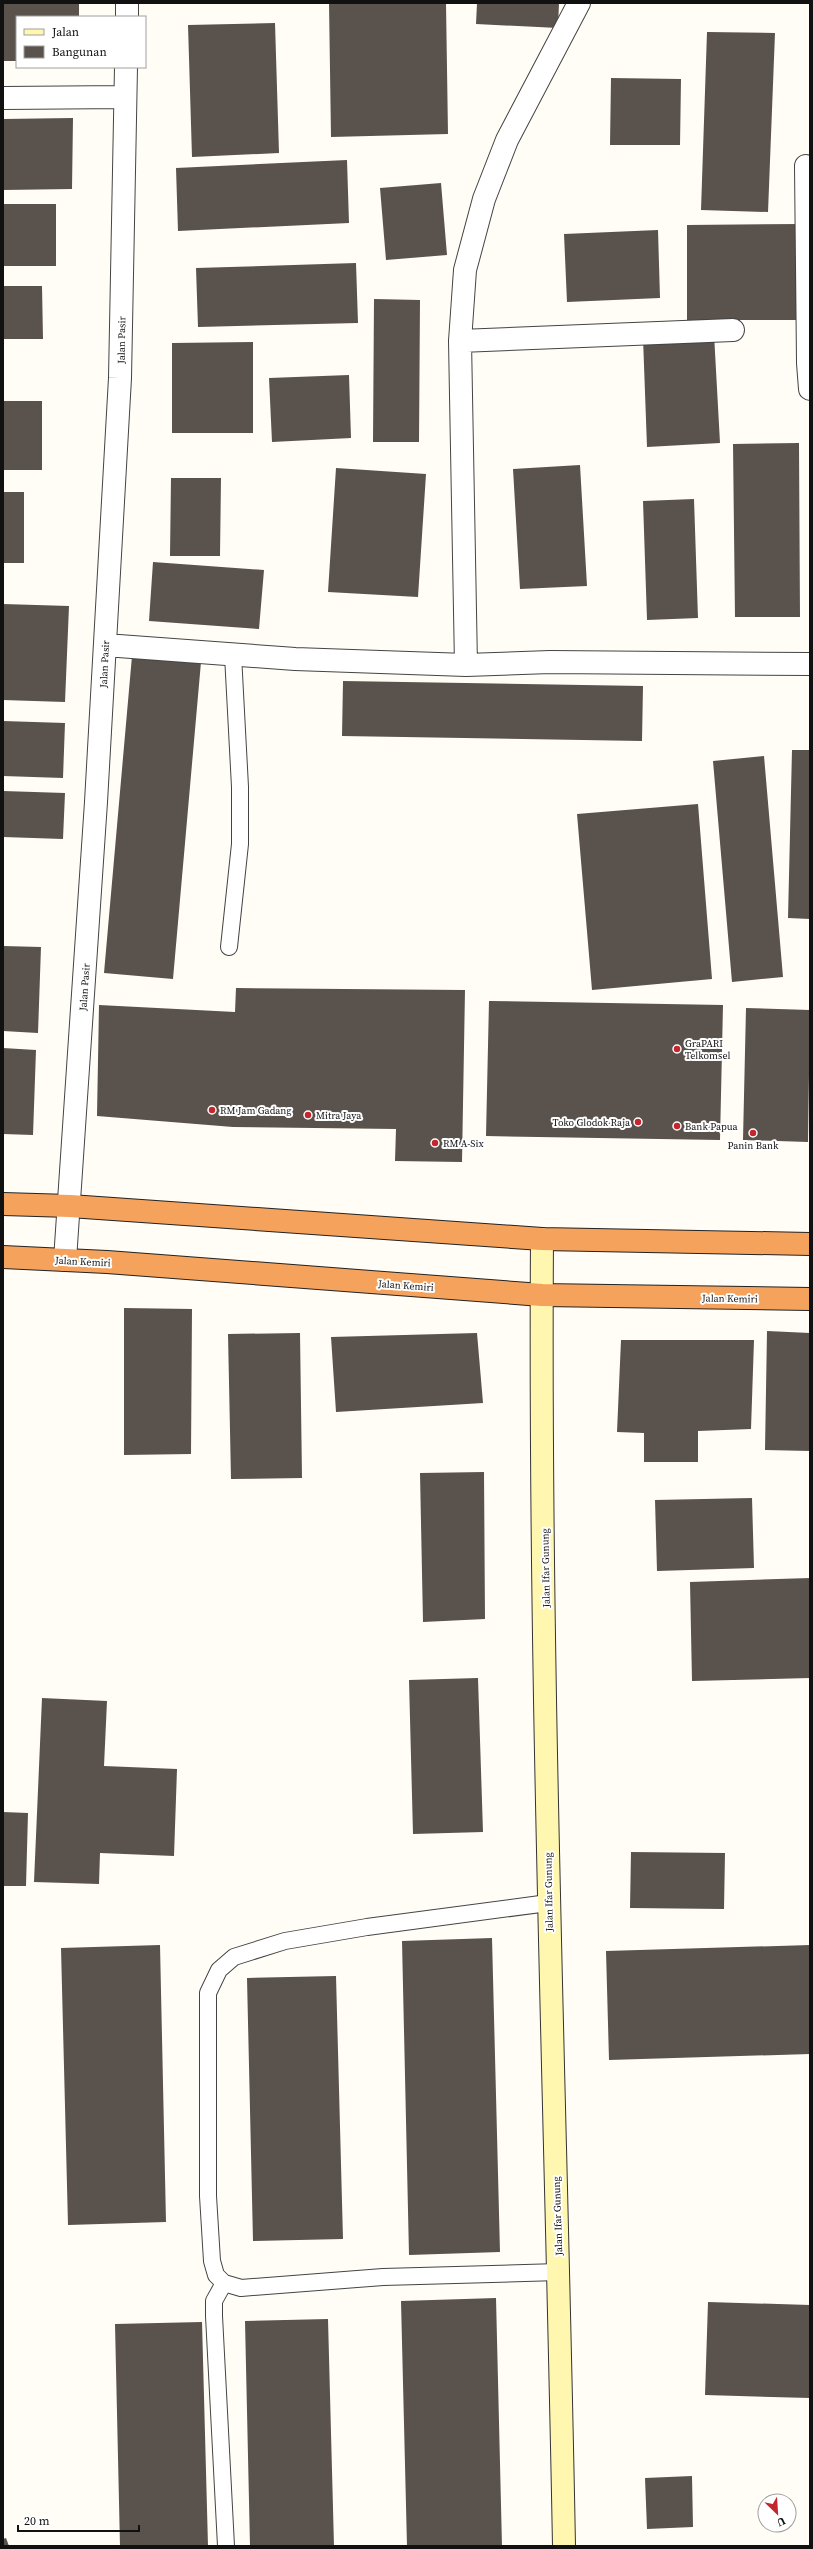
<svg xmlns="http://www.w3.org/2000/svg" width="813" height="2549" font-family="'Source Serif 4',serif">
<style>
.building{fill:#5a524d}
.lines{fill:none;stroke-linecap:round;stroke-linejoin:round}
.lane-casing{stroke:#444;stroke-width:18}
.street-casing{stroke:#444;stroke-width:24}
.secondary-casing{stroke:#333;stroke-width:24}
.highway-casing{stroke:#222;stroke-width:24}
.lane{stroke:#fff;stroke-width:16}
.street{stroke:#fff;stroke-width:22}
.secondary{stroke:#fff6b0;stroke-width:22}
.highway{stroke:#f5a25d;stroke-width:22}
.poi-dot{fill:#c4262e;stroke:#fff;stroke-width:1.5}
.labels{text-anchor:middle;stroke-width:4;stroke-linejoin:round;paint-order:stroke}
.street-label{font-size:10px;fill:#111;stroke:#fff}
.poi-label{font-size:10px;fill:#111;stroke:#fff;text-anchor:start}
</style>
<rect width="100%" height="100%" fill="#fffdf5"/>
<path class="building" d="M3,3H79V17H17V61H3Z
M329,3H446L448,134L331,137Z
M477,3H559L558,28L476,24Z
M275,23L279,153L192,157L188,25Z
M707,32L775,33L768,212L701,210Z
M611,78L681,79L680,145H610Z
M73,118L72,189L3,190V119Z
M347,160L349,223L178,231L176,168Z
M441,183L447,255L386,260L380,188Z
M3,204H56V266H3Z
M802,224V320H687V225Z
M658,230L660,298L567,302L564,234Z
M356,263L358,323L198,327L196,268Z
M3,286H42L43,339H3Z
M374,299L420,300L419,442H373Z
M714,334L720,443L647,447L643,338Z
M253,342V433H172V343Z
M349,375L351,438L272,442L269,378Z
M3,401H42V470H3Z
M799,443L800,617H735L733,444Z
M580,465L587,586L520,589L513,469Z
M336,468L426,474L418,597L328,592Z
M171,478H221L220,556H170Z
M3,492H24V563H3Z
M694,499L698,618L647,620L643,501Z
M153,562L264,570L259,629L149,621Z
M3,604L69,606L65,702L3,700Z
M132,656L201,662L173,979L104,973Z
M343,681L643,686L642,741L342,736Z
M3,721L65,723L63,778L3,776Z
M792,750H810V919L788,918Z
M764,756L783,977L732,982L713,761Z
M3,791L65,793L63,839L3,837Z
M698,804L712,979L592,990L577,814Z
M3,946L41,947L38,1033L3,1031Z
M236,988L465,990L462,1162L395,1161L396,1129L233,1127L97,1116L99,1005L235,1012Z
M489,1001L723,1005L720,1140L486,1136Z
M746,1008L810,1010L808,1142L743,1140Z
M3,1048L36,1050L33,1135L3,1134Z
M124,1308L192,1309L191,1454L124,1455Z
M767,1331L810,1333V1451L765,1450Z
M300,1333L302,1478L231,1479L228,1334Z
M477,1333L483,1403L336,1412L331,1337Z
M621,1340H754L751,1429L698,1431V1462H644V1433L617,1432Z
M484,1472L485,1619L423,1622L420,1473Z
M752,1498L754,1568L657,1571L655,1500Z
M810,1578V1678L692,1681L690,1582Z
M478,1678L483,1832L413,1834L409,1680Z
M42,1698L107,1701L104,1766L177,1769L174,1856L100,1853L99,1884L34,1882Z
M3,1812L28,1813L26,1886H3Z
M631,1852L725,1853L724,1909L630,1908Z
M492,1938L500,2252L409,2255L402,1941Z
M160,1945L166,2222L68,2225L61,1948Z
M810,1945V2054L609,2060L606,1951Z
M336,1976L343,2239L253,2241L247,1978Z
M496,2298L502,2546H407L401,2301Z
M708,2302L810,2305V2398L705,2395Z
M328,2319L334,2546H250L245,2321Z
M202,2322L208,2546H120L115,2324Z
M692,2476L693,2527L647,2529L645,2478Z
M6,2538L9,2546H3V2539Z"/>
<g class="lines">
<defs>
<path id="lane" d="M229,947L240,844V787L233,655
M548,1903L367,1927L285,1941L234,1957L219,1970L208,1993V2196L212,2261L216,2275L224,2283L241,2288L383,2277L559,2272
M224,2283L214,2301V2316L226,2546"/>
<path id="street" d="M127,17V3
M3,98L125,97
M806,166L808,363L810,389
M460,341L733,330
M105,645L295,659L466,665L550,662L810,664
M466,665L460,341L465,270L484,199L507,140L579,3
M65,1260L96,802L120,378L126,67"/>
<path id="secondary" d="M542,1239C539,1675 556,2110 564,2546"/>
<path id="highway" d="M3,1204L70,1206L542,1239L810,1244
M3,1257L107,1262L542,1295L810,1299"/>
</defs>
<use href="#lane" class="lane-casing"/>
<use href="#street" class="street-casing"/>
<use href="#secondary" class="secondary-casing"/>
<use href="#highway" class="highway-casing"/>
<use href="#lane" class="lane"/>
<use href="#street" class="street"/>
<use href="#secondary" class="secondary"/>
<use href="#highway" class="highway"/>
</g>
<g class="poi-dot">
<circle cx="677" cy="1049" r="4"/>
<circle cx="212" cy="1110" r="4"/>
<circle cx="308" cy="1115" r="4"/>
<circle cx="638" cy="1122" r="4"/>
<circle cx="677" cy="1126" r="4"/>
<circle cx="753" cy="1133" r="4"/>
<circle cx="435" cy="1143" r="4"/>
</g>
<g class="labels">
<g class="street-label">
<text transform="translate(121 340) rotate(-89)" y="4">Jalan Pasir</text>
<text transform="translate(104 664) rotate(-87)" y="4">Jalan Pasir</text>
<text transform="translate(84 987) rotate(-86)" y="4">Jalan Pasir</text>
<text transform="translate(83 1261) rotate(3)" y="4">Jalan Kemiri</text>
<text transform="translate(406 1285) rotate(4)" y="4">Jalan Kemiri</text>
<text transform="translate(730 1298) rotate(1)" y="4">Jalan Kemiri</text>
<text transform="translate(545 1568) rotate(-91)" y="4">Jalan Ifar Gunung</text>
<text transform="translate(548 1892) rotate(-91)" y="4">Jalan Ifar Gunung</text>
<text transform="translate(557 2216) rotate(-92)" y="4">Jalan Ifar Gunung</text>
</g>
<g class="poi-label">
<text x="685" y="1047">GraPARI<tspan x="685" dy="12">Telkomsel</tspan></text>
<text x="220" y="1114">RM Jam Gadang</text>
<text x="316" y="1119">Mitra Jaya</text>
<text x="630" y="1126" text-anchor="end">Toko Glodok Raja</text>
<text x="685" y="1130">Bank Papua</text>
<text x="443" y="1147">RM A-Six</text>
<text x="753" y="1149" text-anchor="middle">Panin Bank</text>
</g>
</g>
<rect width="813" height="2549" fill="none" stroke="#111111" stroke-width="8"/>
<rect x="16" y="16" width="130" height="52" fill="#ffffff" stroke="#a0a0a0"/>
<rect x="24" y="29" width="20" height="6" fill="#fff6b0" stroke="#a0a0a0"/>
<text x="52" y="36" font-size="12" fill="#111111">Jalan</text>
<rect x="24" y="46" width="20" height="12" fill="#5a524d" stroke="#a0a0a0"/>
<text x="52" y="56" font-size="12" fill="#111111">Bangunan</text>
<g transform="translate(777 2513) rotate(155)"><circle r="19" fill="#ffffff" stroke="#a0a0a0"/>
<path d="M0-3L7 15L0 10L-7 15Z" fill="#c4262e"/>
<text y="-6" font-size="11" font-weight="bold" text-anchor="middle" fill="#111111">U</text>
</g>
<path d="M18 2525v6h121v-6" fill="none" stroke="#111111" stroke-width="2"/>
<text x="24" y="2525" font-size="12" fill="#111111" stroke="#ffffff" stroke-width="3" paint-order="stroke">20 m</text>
</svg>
